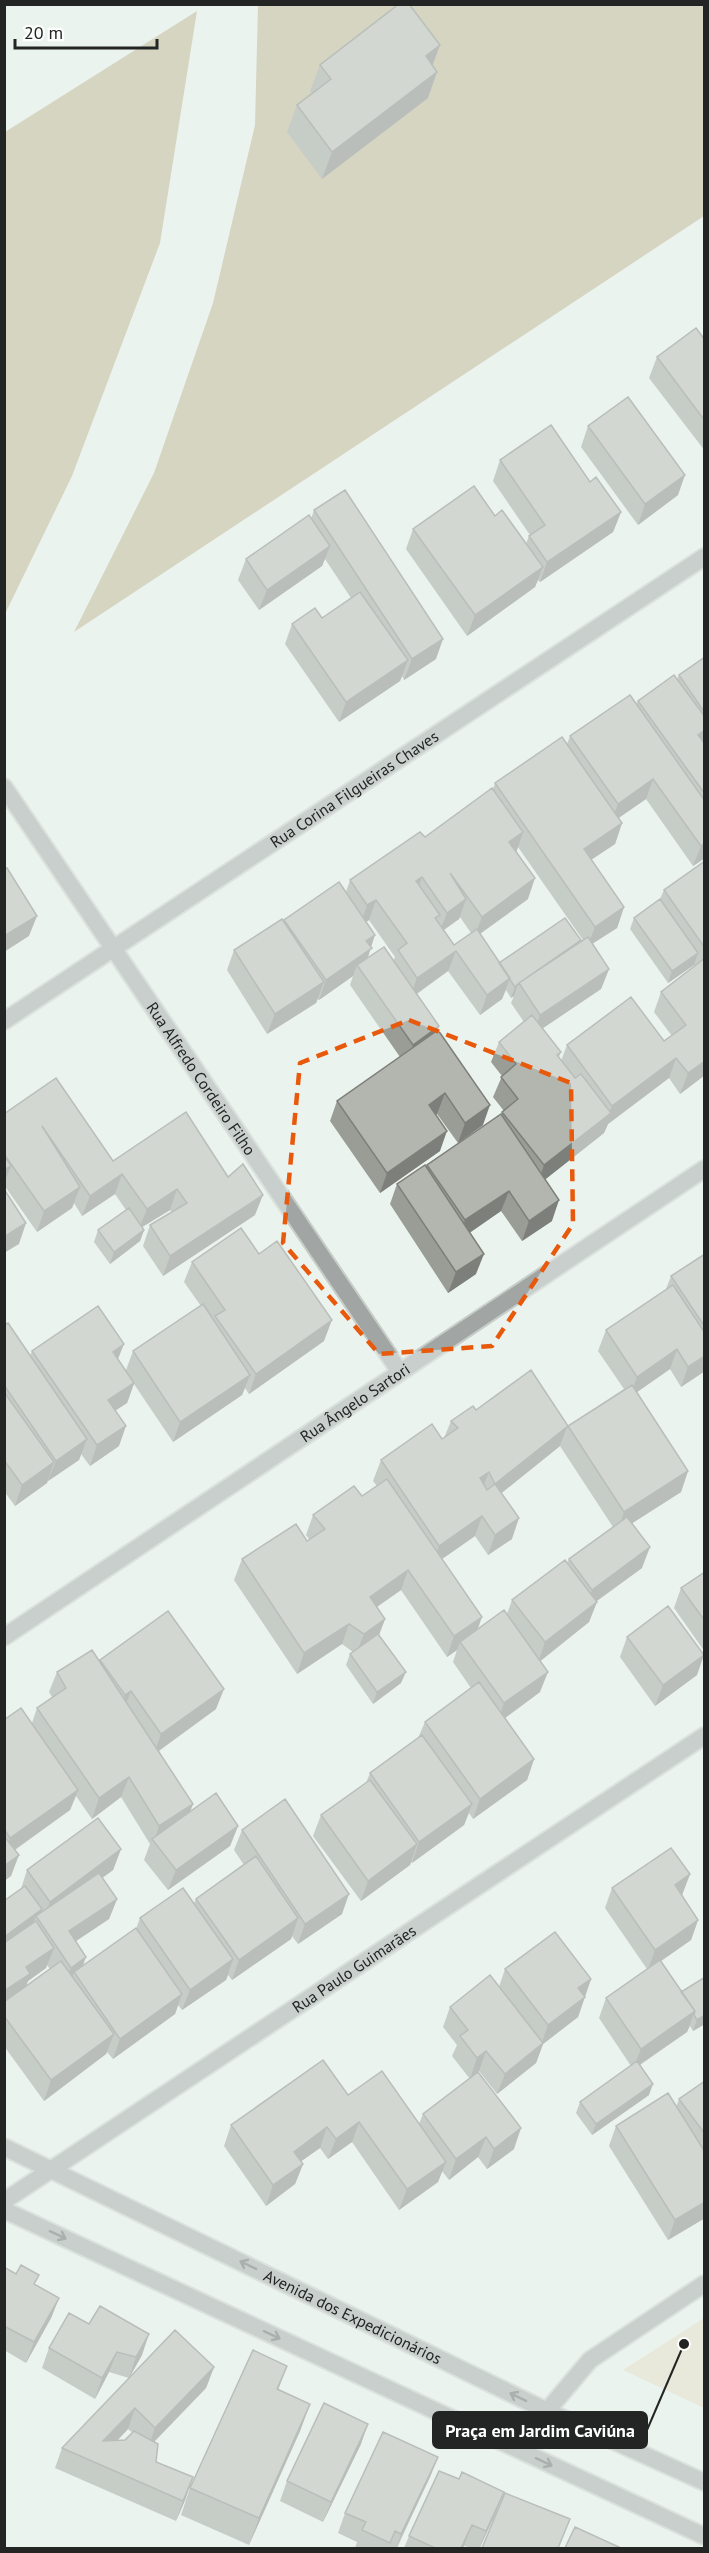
<svg xmlns="http://www.w3.org/2000/svg" width="709" height="2553" font-family="'PT Sans',sans-serif">
<style>
.green{fill:#e5dec3}
.forest{fill:#bdb18b}
.lines{fill:none;stroke-linecap:round;stroke-linejoin:round}
.minor-casing{stroke:#c7cec9;stroke-width:20}
.minor{stroke:#a1a5a4;stroke-width:16}
.wall{fill:#9a9d96;fill-rule:evenodd}
.shaded-wall{fill:#7d7f7a}
.building{fill:#b3b6ae;stroke:#7d7f7a;stroke-width:1.5}
.oneway{stroke:#5b5f5d}
.marked{fill:none;stroke:#e8590c;stroke-width:4.5;stroke-dasharray:12 8;stroke-linejoin:round}
.labels{text-anchor:middle;stroke-width:4.5;stroke-linejoin:round;paint-order:stroke}
.street-label{font-size:16px;fill:#222523;stroke:#fdfffe}
.leader{fill:none;stroke:#222523;stroke-width:2}
.callout-dot{fill:#222523;stroke:#fdfffe;stroke-width:2}
.callout{fill:#222523;stroke:#222523;stroke-width:2}
.callout-label{font-size:18px;text-anchor:middle;font-weight:bold;fill:#fff}
</style>
<rect width="100%" height="100%" fill="#ebf3ee"/>
<path class="green" d="M704,2318V2408L623,2370Z"/>
<path class="forest" d="M258,5H704V216L74,632L154,473L213,303L255,125Z
M197,11L160,243L72,476L5,614V132Z"/>
<g class="lines">
<defs>
<g id="minor">
<path id="s1" d="M4,787L400,1372"/>
<path id="s2" d="M4,1021L704,557"/>
<path id="s3" d="M4,1637L704,1169"/>
<path id="s4" d="M4,2147L547,2411L704,2482"/>
<path id="s5" d="M4,2201L704,1736"/>
<path d="M4,2210L704,2536"/>
<path d="M547,2411L590,2360L704,2284"/>
</g>
</defs>
<use href="#minor" class="minor-casing"/>
<use href="#minor" class="minor"/>
</g>
<path class="wall" d="M320,65L428,98L322,179L287,132L297,105L312,94L310,91Z
M705,340V451L649,378L657,357Z
M588,426L678,495L638,525L581,447Z
M500,460L590,482L621,512L613,532L540,582L538,580L535,587L467,636L406,549L413,529L495,516L526,544L529,536L530,535L493,481Z
M314,510L436,659L404,680L402,676L400,681L339,722L285,644L292,624L322,618L351,598L325,559L322,566L259,610L238,580L246,559L311,519Z
M705,657V858L693,866L646,799L618,818L622,823L615,844L591,860L624,907L617,928L592,944L609,969L601,989L542,1028L561,1052L559,1057L561,1061L567,1045L664,1041L672,1036L654,1012L661,992L695,966L694,965L668,983L630,929L634,918L660,899L664,890L705,861V1075L680,1094L669,1078L608,1124L604,1133L545,1179L552,1221L522,1241L501,1211L470,1232L476,1274L448,1293L390,1204L397,1184L426,1167L427,1165L501,1114L504,1111L493,1097L502,1076L491,1062L499,1042L524,1022L511,1003L514,996L511,998L506,990L502,999L480,1015L448,971L417,994L438,1030L483,1125L458,1143L437,1114L436,1115L440,1151L380,1193L330,1121L337,1101L400,1057L350,985L353,976L319,1000L318,999L316,1003L267,1034L227,970L234,950L284,921V920L346,892L350,880L425,837L493,789L495,783L567,744L570,736L636,704L638,701L677,679L679,675ZM518,847L583,940L581,942L499,963L480,934L528,899L516,852ZM460,917L471,933L454,945L444,930L459,919ZM369,920L395,957L393,961L368,957L371,947L366,922Z
M4,1114L113,1161L228,1177L255,1215L163,1276L143,1246L150,1225L172,1212L170,1210L142,1227L144,1230L140,1241L110,1264L94,1242L98,1230L126,1210L115,1194L82,1216L74,1203L72,1208L37,1232L4,1185Z
M259,1254L324,1341L249,1394L245,1388L242,1395L173,1442L134,1384L127,1403L116,1410L119,1446L90,1466L81,1454L79,1460L48,1481V1480L47,1483L15,1506L4,1491V1325L30,1356L32,1351L118,1359L126,1370L133,1351L201,1306L184,1282L192,1262Z
M705,1254V1371L681,1387L670,1369L637,1392L688,1471L681,1492L632,1523L642,1568L597,1601L589,1622L540,1661V1692L505,1718L534,1759L527,1780L473,1819L469,1813L464,1825L412,1863L411,1862L410,1865L361,1901L313,1836L321,1815L366,1783L370,1773L418,1738L425,1722L471,1688L453,1662L457,1650L447,1657L401,1590L377,1607L385,1619L379,1635L401,1683L373,1704L346,1665L350,1654L353,1652L342,1644L297,1674L234,1580L242,1559L307,1541L310,1540L306,1535L313,1515L362,1496L377,1486L373,1481L381,1460L442,1439L444,1438L451,1421L476,1410L560,1446L501,1493L512,1539L488,1555L475,1536L442,1559L478,1629L507,1614L512,1600L567,1563L569,1559L613,1527L560,1446L568,1426L624,1389L598,1351L606,1330L666,1289L671,1276Z
M705,1572V1652L674,1608L681,1588Z
M627,1637L697,1675L655,1706L620,1657Z
M100,1660L216,1709L159,1751L191,1811L238,1826L230,1846L168,1890L144,1860L150,1844L121,1797L92,1819L76,1796L70,1810L15,1850L11,1876L4,1881V1720L32,1723L37,1708L52,1697L49,1692L57,1672L100,1662Z
M242,1830L342,1914L298,1944L292,1936L291,1939L232,1980L228,1975L226,1980L182,2010L178,2005L175,2014L113,2059L107,2052L106,2054L44,2101L4,2046V1901L21,1889L27,1870L121,1849L113,1870L102,1878L117,1899L109,1919L76,1941L83,1966L136,1929L140,1918L194,1903L196,1899L244,1865L234,1850ZM47,1965L50,1969L26,1986L28,1981L46,1968Z
M690,1874L682,1895L698,1920L691,1940L661,1961L681,1992L705,1977V2024L693,2031L690,2026L687,2032L640,2065L649,2095L592,2135L576,2113L580,2102L631,2066L599,2018L606,1998L647,1969L605,1908L612,1888Z
M505,1969L591,1979L578,2017L543,2044L536,2063L497,2094L479,2071L471,2078L514,2149L487,2169L478,2157L449,2180L442,2171L438,2182L399,2210L352,2142L328,2159L320,2148L301,2161L303,2164L295,2184L266,2206L224,2146L231,2125L348,2095L419,2124L423,2114L470,2079L452,2056L457,2045L443,2027L450,2007L499,1987Z
M705,2081V2218L668,2240L609,2146L616,2126L676,2107L679,2099Z
M4,2267L59,2298L51,2318L26,2363L4,2350Z
M69,2313L142,2355L129,2378L109,2372L95,2399L42,2368L49,2348Z
M214,2367L206,2388L154,2442L156,2462L186,2498L176,2521L55,2468L62,2448ZM128,2429L133,2433L125,2440L117,2441Z
M278,2389L310,2404L300,2431L249,2545L181,2515L190,2488Z
M361,2444L323,2522L280,2501L287,2481Z
M438,2457L430,2477L397,2548H355L357,2542L338,2533L345,2513Z
M496,2513L480,2548H471L464,2546L463,2548H404L409,2536Z"/>
<path class="shaded-wall" d="M440,45L430,72L426,56Z
M437,72L428,98L322,179L332,152Z
M685,475L678,495L638,525L645,504Z
M621,512L613,532L540,582L547,562Z
M330,546L322,566L259,610L267,590Z
M543,567L535,587L467,636L475,615Z
M443,639L436,659L404,680L412,659Z
M408,660L400,681L339,722L346,702Z
M705,730V744L698,735Z
M653,779L646,799L610,824L618,804Z
M622,823L615,844L577,869L584,849Z
M523,832L516,853L509,842Z
M705,843V858L693,866L701,846Z
M422,877L415,897L416,881Z
M535,878L528,899L474,938L482,917Z
M466,899L459,919L439,933L447,913Z
M376,900L369,920L360,926L367,905Z
M624,907L617,928L587,947L595,927Z
M37,916L29,936L4,952V936Z
M375,935L364,969L357,965L353,976L319,1000L326,980L366,941Z
M456,951L448,971L410,998L417,978Z
M698,953L694,965L668,983L672,971Z
M609,969L601,989L533,1035L540,1015Z
M510,978L502,999L480,1015L487,995Z
M324,982L316,1003L267,1034L275,1014Z
M518,984L514,996L511,998L515,987Z
M439,1026L432,1047L406,1065L413,1045Z
M676,1058L669,1078L608,1124L604,1133L537,1186L544,1165L608,1115L612,1106Z
M705,1061V1075L680,1094L688,1073Z
M445,1093L437,1114L422,1125L429,1105Z
M490,1105L483,1125L458,1143L465,1123Z
M447,1131L440,1151L380,1193L387,1173Z
M11,1166L4,1183V1170Z
M122,1174L115,1194L82,1216L90,1196Z
M80,1187L72,1208L37,1232L44,1211Z
M177,1189L170,1210L139,1229L147,1209Z
M509,1191L501,1211L458,1241L465,1220Z
M263,1195L255,1215L163,1276L170,1256Z
M559,1200L552,1221L522,1241L529,1221Z
M26,1223L19,1244L4,1253V1237Z
M144,1230L140,1241L110,1264L114,1252Z
M484,1254L476,1274L448,1293L456,1272Z
M332,1320L324,1341L249,1394L256,1374Z
M124,1344L116,1364L113,1352Z
M677,1349L670,1369L630,1397L637,1377Z
M705,1356V1371L681,1387L688,1367Z
M250,1375L242,1395L173,1442L180,1422Z
M134,1383L127,1403L101,1420L108,1400Z
M126,1426L119,1446L90,1466L97,1445Z
M568,1426L560,1446L488,1504L495,1484Z
M87,1439L79,1460L48,1481L56,1461Z
M54,1462L47,1483L15,1506L22,1485Z
M688,1471L681,1492L617,1533L624,1512Z
M489,1472L481,1492L480,1478Z
M482,1516L475,1536L432,1566L439,1546Z
M519,1518L512,1539L488,1555L495,1535Z
M650,1547L642,1568L584,1610L592,1590Z
M408,1570L401,1590L362,1617L370,1597Z
M597,1602L589,1622L538,1663L545,1642Z
M482,1617L475,1637L460,1642L457,1650L447,1657L454,1636Z
M385,1619L377,1640L356,1654L364,1634Z
M349,1624L342,1644L297,1674L304,1653Z
M704,1655L697,1675L655,1706L663,1685Z
M406,1672L401,1683L373,1704L377,1692Z
M548,1672L540,1692L497,1724L504,1703Z
M224,1689L216,1709L154,1754L161,1734Z
M131,1691L123,1712L118,1715L125,1695Z
M534,1759L527,1780L473,1819L480,1799Z
M129,1777L121,1797L92,1819L99,1798Z
M78,1790L70,1810L4,1857V1854L10,1838Z
M193,1804L186,1824L154,1842L159,1826Z
M472,1804L464,1825L412,1863L419,1842Z
M238,1826L230,1846L168,1890L176,1870Z
M417,1844L410,1865L361,1901L368,1881Z
M121,1849L113,1870L43,1922L50,1902Z
M19,1855L11,1876L4,1881V1866Z
M690,1874L682,1895L667,1905L675,1885Z
M349,1894L342,1914L298,1944L305,1924Z
M117,1899L109,1919L61,1951L69,1931Z
M42,1909L38,1920L36,1916L33,1924L4,1945V1937Z
M298,1918L291,1939L232,1980L239,1960Z
M698,1920L691,1940L648,1970L655,1950Z
M54,1948L46,1968L28,1981L23,1994L4,2007V1991L26,1967Z
M86,1957L79,1977L74,1972L70,1984L63,1988L71,1968Z
M233,1959L226,1980L182,2010L190,1990Z
M591,1979L578,2017L543,2044L536,2063L497,2094L505,2074L541,2045L548,2025L578,1988Z
M182,1994L175,2014L113,2059L120,2039Z
M695,2011L687,2032L633,2069L641,2049Z
M705,2015V2024L693,2031L697,2020Z
M114,2034L106,2054L44,2101L51,2080Z
M486,2051L479,2071L470,2079L477,2058Z
M653,2084L649,2095L592,2135L596,2124Z
M359,2122L352,2142L328,2159L336,2139Z
M327,2127L320,2148L286,2172L294,2152Z
M521,2128L514,2149L487,2169L494,2149Z
M486,2137L478,2157L449,2180L456,2159Z
M446,2162L438,2182L399,2210L407,2189Z
M303,2164L295,2184L266,2206L273,2185Z
M705,2202V2218L668,2240L675,2220Z
M59,2298L51,2318L26,2363L34,2342Z
M149,2334L142,2355L129,2378L136,2357Z
M117,2352L109,2372L95,2399L102,2378Z
M287,2366L277,2393V2389Z
M214,2367L206,2388L148,2448L155,2428Z
M310,2404L300,2431L249,2545L259,2518Z
M135,2408L128,2429L96,2462L103,2441Z
M368,2424L361,2444L323,2522L331,2502Z
M438,2457L430,2477L396,2548L401,2534Z
M193,2477L186,2498L176,2521L183,2501Z
M504,2492L496,2513L479,2548L486,2531Z
M472,2525L464,2546L463,2548H461Z"/>
<path class="building" d="M399,4H409L440,45L426,56L437,72L332,152L297,105L331,79L320,65Z
M696,328L705,340V421L657,357Z
M628,397L685,475L645,504L588,426Z
M551,425L590,482L596,477L621,512L547,562L529,536L545,525L500,460Z
M474,486L495,516L502,510L543,567L475,615L413,529Z
M345,490L443,639L412,659L314,510Z
M309,515L330,546L267,590L246,559Z
M360,592L408,660L346,702L292,624L315,608L322,618Z
M705,657V713L679,675Z
M674,675L705,717V730L698,735L705,744V794L638,701Z
M630,695L705,801V843L701,846L653,779L618,804L570,736Z
M562,737L622,823L584,849L624,907L595,927L495,783Z
M492,788L523,832L509,842L535,878L482,917L450,873L466,899L447,913L422,877L416,881L440,915L435,918L454,945L477,929L510,978L487,995L456,951L417,978L398,950L407,943L376,900L367,905L350,880L420,832L425,837Z
M705,861V948L664,890Z
M7,868L37,916L4,936V869Z
M339,882L375,935L366,941L372,948L326,980L284,920Z
M660,899L698,953L672,971L634,918Z
M565,918L581,940L519,983L515,987L499,963Z
M282,919L324,982L275,1014L234,950Z
M588,937L609,969L540,1015L519,983Z
M384,947L439,1026L413,1045L357,965Z
M705,958V1061L688,1073L676,1058L612,1106L567,1045L631,997L664,1041L686,1025L661,992Z
M532,1015L561,1052L557,1055L575,1078L581,1074L611,1113L544,1165L502,1112L518,1099L501,1077L516,1064L499,1042Z
M438,1030L490,1105L465,1123L445,1093L429,1105L447,1131L387,1173L337,1101Z
M56,1078L113,1161L186,1112L228,1177L243,1164L263,1195L170,1256L150,1225L187,1203L177,1189L147,1209L122,1174L90,1196L42,1126L80,1187L44,1211L4,1154V1114Z
M501,1114L559,1200L529,1221L509,1191L465,1220L427,1165Z
M4,1155L11,1166L4,1170Z
M425,1165L484,1254L456,1272L397,1184Z
M4,1189L26,1223L4,1237Z
M129,1208L144,1230L114,1252L98,1230Z
M241,1228L259,1254L277,1241L332,1320L256,1374L215,1316L225,1310L192,1262Z
M705,1254V1327L671,1276Z
M673,1285L705,1333V1356L688,1367L677,1349L637,1377L606,1330Z
M203,1304L250,1375L180,1422L133,1351Z
M98,1306L124,1344L113,1352L134,1383L108,1400L126,1426L97,1445L32,1351Z
M8,1323L87,1439L56,1461L4,1385V1325Z
M531,1370L568,1426L495,1484L489,1472L480,1478L487,1490L495,1484L519,1518L495,1535L482,1516L439,1546L381,1460L432,1424L442,1439L458,1428L451,1421L473,1406L476,1410Z
M632,1385L688,1471L624,1512L568,1426Z
M4,1392L54,1462L22,1485L4,1460Z
M387,1479L482,1617L454,1636L408,1570L370,1597L385,1619L364,1634L349,1624L304,1653L242,1559L296,1524L307,1541L325,1529L313,1515L354,1486L362,1496Z
M627,1517L650,1547L592,1590L569,1559Z
M565,1560L597,1602L545,1642L512,1600Z
M705,1572V1621L681,1588Z
M668,1606L704,1655L663,1685L627,1637Z
M504,1610L548,1672L504,1703L460,1642Z
M168,1611L224,1689L161,1734L131,1691L125,1695L100,1660Z
M378,1634L406,1672L377,1692L350,1654Z
M92,1650L193,1804L159,1826L129,1777L99,1798L37,1708L66,1688L57,1672Z
M479,1682L534,1759L480,1799L425,1722Z
M21,1708L78,1790L10,1838L4,1829V1720Z
M422,1735L472,1804L419,1842L370,1773Z
M370,1780L417,1844L368,1881L321,1815Z
M216,1793L238,1826L176,1870L152,1839Z
M285,1799L349,1894L305,1924L242,1830Z
M98,1818L121,1849L50,1902L27,1870Z
M4,1836L19,1855L4,1866Z
M671,1848L690,1874L675,1885L698,1920L655,1950L612,1888Z
M256,1856L298,1918L239,1960L196,1899Z
M99,1873L117,1899L69,1931L86,1957L71,1968L36,1916Z
M25,1886L42,1909L4,1937V1901Z
M183,1888L233,1959L190,1990L140,1918Z
M36,1921L54,1948L26,1967L30,1974L4,1991V1943Z
M136,1928L182,1994L120,2039L74,1972Z
M555,1932L591,1979L578,1988L585,1997L548,2025L505,1969Z
M660,1960L695,2011L641,2049L606,1998Z
M61,1961L114,2034L51,2080L4,2016V2002Z
M490,1975L543,2043L505,2074L486,2051L477,2058L460,2036L468,2030L450,2007Z
M705,1977V2015L697,2020L694,2015L695,2011L681,1992Z
M323,2060L348,2095L382,2071L446,2162L407,2189L359,2122L336,2139L327,2127L294,2152L303,2164L273,2185L231,2125Z
M637,2061L653,2084L596,2124L580,2102Z
M478,2072L521,2128L494,2149L486,2137L456,2159L423,2114Z
M705,2081V2134L679,2099Z
M668,2093L705,2152V2202L675,2220L616,2126Z
M21,2265L39,2275L34,2284L59,2298L34,2342L4,2326V2267L16,2274Z
M100,2306L149,2334L136,2357L117,2352L102,2378L49,2348L69,2313L89,2324Z
M175,2330L214,2367L155,2428L135,2408L103,2441L125,2440L134,2431L158,2444L156,2462L193,2477L183,2501L62,2448Z
M253,2350L287,2366L277,2389L310,2404L259,2518L190,2488Z
M324,2403L368,2424L331,2502L287,2481Z
M383,2432L438,2457L401,2534L395,2531L390,2543L362,2530L366,2522L345,2513Z
M439,2471L459,2479L462,2472L504,2492L486,2531L472,2525L461,2548H435L409,2536Z
M505,2493L570,2519L558,2548H482Z
M575,2527L621,2548H565Z"/>
<defs><path id="oneway-shaft" d="M-6 0H5M1.5-3L5.5 0L1.5 3" fill="none" stroke-width="1.6" stroke-linecap="round" stroke-linejoin="round" transform="scale(1.5)"/></defs>
<g class="oneway">
<use href="#oneway-shaft" transform="translate(58 2235) rotate(25)"/>
<use href="#oneway-shaft" transform="translate(248 2265) rotate(-154)"/>
<use href="#oneway-shaft" transform="translate(272 2335) rotate(25)"/>
<use href="#oneway-shaft" transform="translate(518 2397) rotate(-154)"/>
<use href="#oneway-shaft" transform="translate(544 2462) rotate(25)"/>
</g>
<path d="M0 0H709V2553H0ZM409,1020L571,1083L573,1224L492,1346L379,1354L283,1243L300,1063Z" fill="#ebf3ee" fill-opacity=".55" fill-rule="evenodd"/>
<path class="marked" d="M409,1020L571,1083L573,1224L492,1346L379,1354L283,1243L300,1063Z"/>
<g class="labels">
<g class="street-label">
<text dy="6" stroke="none"><textPath href="#s2" startOffset="420">Rua Corina Filgueiras Chaves</textPath></text>
<text dy="6" stroke="none"><textPath href="#s1" startOffset="352">Rua Alfredo Cordeiro Filho</textPath></text>
<text dy="6" stroke="none"><textPath href="#s3" startOffset="422">Rua Ângelo Sartori</textPath></text>
<text dy="6" stroke="none"><textPath href="#s5" startOffset="420">Rua Paulo Guimarães</textPath></text>
<text dy="6" stroke="none"><textPath href="#s4" startOffset="388">Avenida dos Expedicionários</textPath></text>
</g>
</g>
<path class="leader" d="M684 2344L647 2430"/>
<circle class="callout-dot" cx="684" cy="2344" r="6"/>
<rect class="callout" x="433" y="2412" width="214" height="36" rx="6"/>
<g class="callout-label">
<text x="540" y="2437">Praça em Jardim Caviúna</text>
</g>
<rect width="709" height="2553" fill="none" stroke="#222523" stroke-width="12"/>
<path d="M15 39v9h142v-9" fill="none" stroke="#222523" stroke-width="3"/>
<text x="24" y="39" font-size="18" fill="#222523" stroke="#fdfffe" stroke-width="4.5" paint-order="stroke">20 m</text>
</svg>
